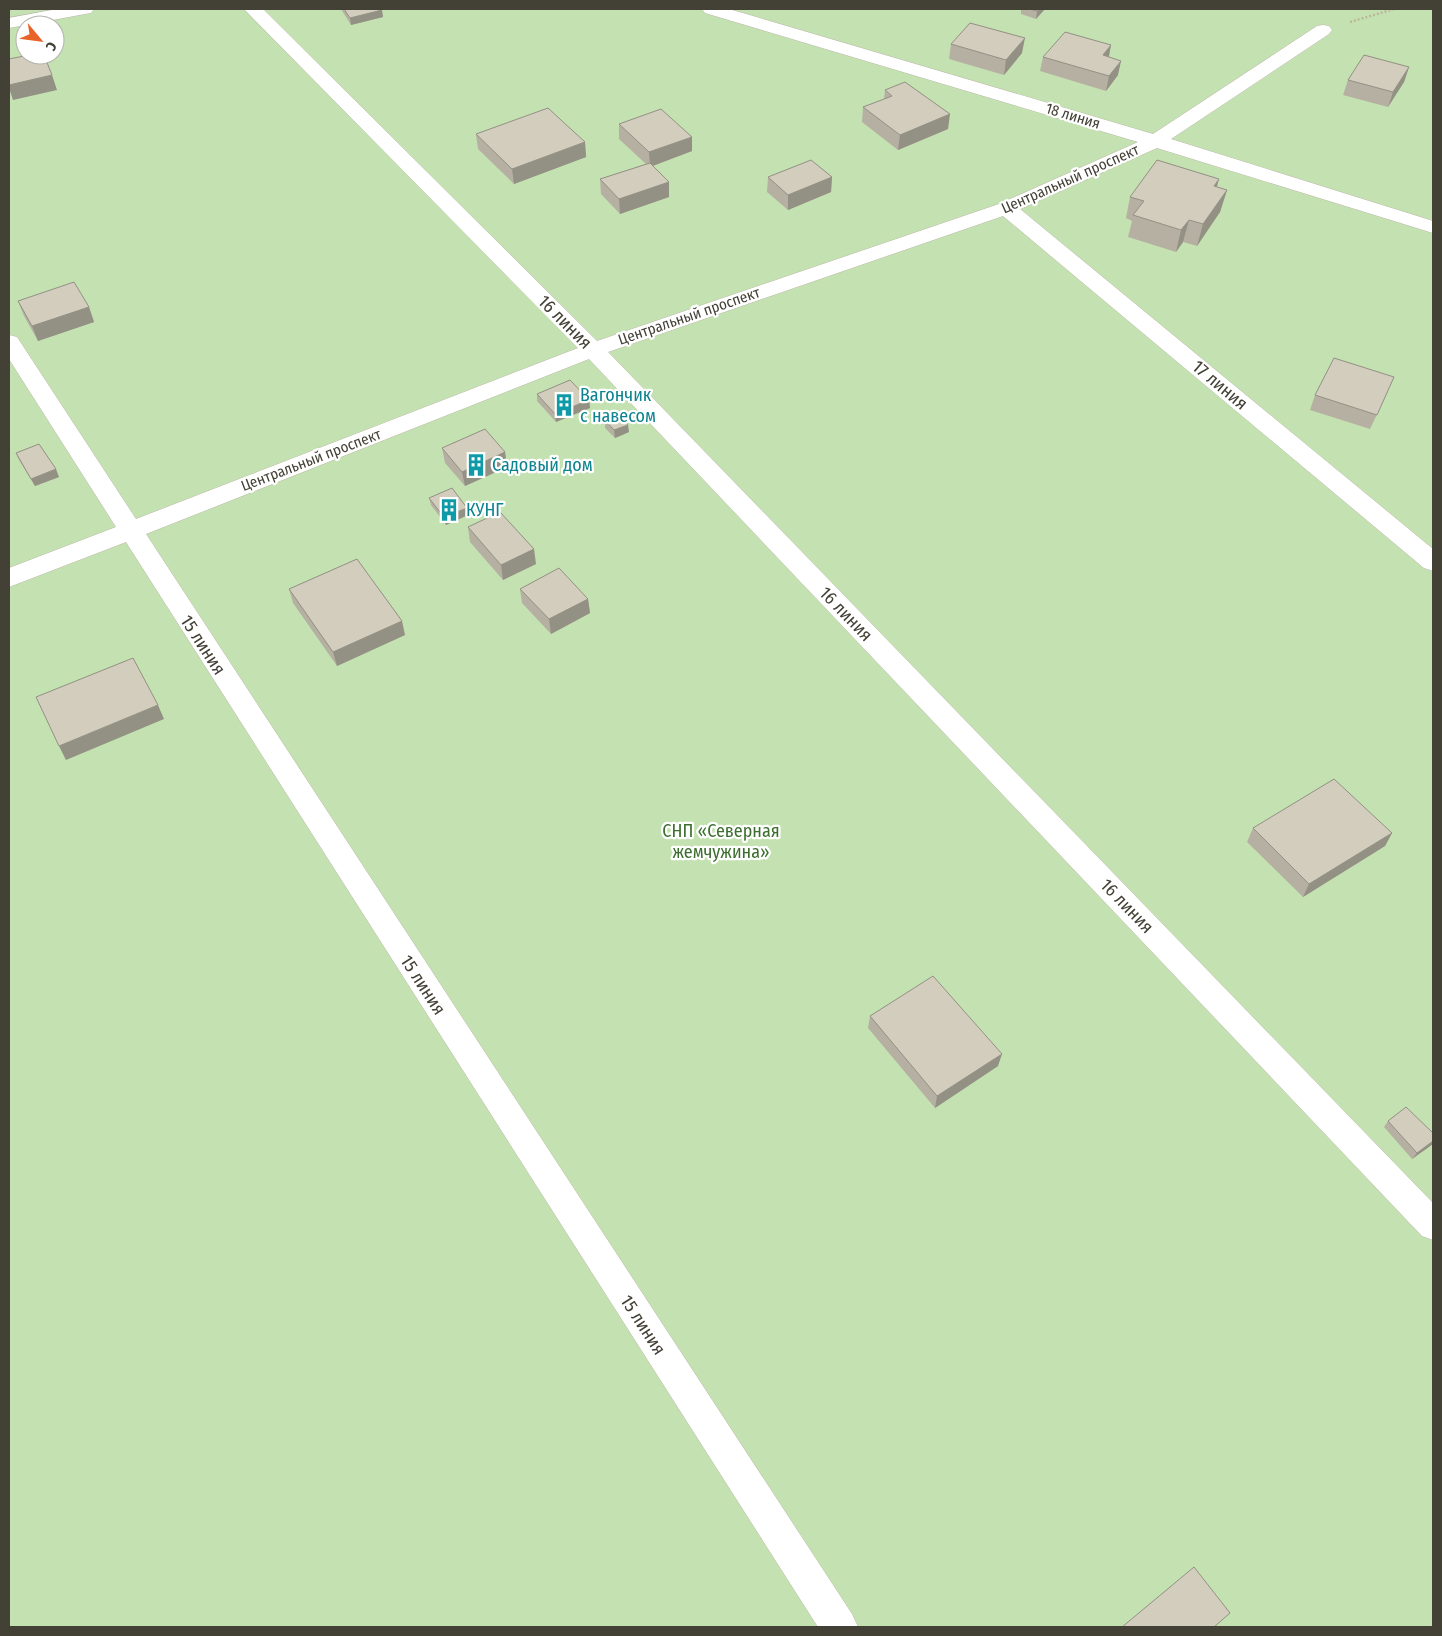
<svg xmlns="http://www.w3.org/2000/svg" width="1442" height="1636" font-family="'Fira Sans Condensed',sans-serif">
<style>
.green{fill:#c4e2b1;fill-rule:evenodd}
.lines{fill:none;stroke-linecap:round;stroke-linejoin:round}
.minor-casing{stroke:#bcb8a9;stroke-width:1}
.path{stroke:#bcb69b;stroke-width:2.5;stroke-dasharray:2 2;stroke-linecap:butt}
.minor{fill:#fff;fill-rule:evenodd}
.wall{fill:#b5b0a2}
.shaded-wall{fill:#939084}
.building{fill:#d2cdbc;stroke:#939084}
.labels{text-anchor:middle;stroke-width:4.5;stroke-linejoin:round;paint-order:stroke}
.far-street-label{font-size:15px;fill:#434036;stroke:#fff}
.street-label{font-size:18px;fill:#434036;stroke:#fff}
.culture-label{font-size:18px;fill:#0d838f;stroke:#fff;text-anchor:start}
.park-label{font-size:18px;fill:#3c6f2e;stroke:#fff}
</style>
<rect width="100%" height="100%" fill="#f1efe5"/>
<path class="green" d="M9,9H1433V1627H9ZM25,25H55V55H25Z"/>
<g class="lines">
<defs>
<path id="minor" d="M57,9H94L91,13L85,14L9,28V18Z
M244,9H263L597,341L999,204L1138,142L705,13L702,9H729L1153,134L1317,26L1323,25L1329,26L1332,30L1329,34L1171,139L1433,221V233L1157,148L1020,209L1433,549V571L1424,568L1003,216L608,352L1433,1203V1240L1422,1236L589,359L146,534L852,1614L858,1627H818L126,542L9,587V568L116,527L9,359V335L17,337L136,519L578,348Z"/>
</defs>
<use href="#minor" class="minor-casing"/>
<path class="path" d="M1350,22L1394,9"/>
<use href="#minor" class="minor"/>
</g>
<path class="wall" d="M341,9H381L383,17L351,25Z
M1021,9H1045L1036,19L1021,14Z
M951,44L1022,53L1004,75L949,59Z
M1111,45L1109,57L1118,75L1106,91L1040,71L1043,57Z
M1409,67L1404,82L1388,107L1343,95L1348,80Z
M885,90L948,129L898,150L862,122L863,107L884,99Z
M619,124L692,151L652,166L669,182V197L620,214L601,194L600,179L646,164L619,139Z
M476,134L585,142L586,157L514,184L478,149Z
M768,177H832L831,192L788,210L767,192Z
M1217,187L1227,190L1220,212L1197,246L1183,242L1176,252L1128,237L1132,221L1126,218L1130,197Z
M18,301L89,307L94,322L38,341L24,316Z
M1388,391L1370,429L1310,410L1315,395Z
M537,394L589,400L590,408L556,422L537,401Z
M605,420L629,432L615,438L605,428Z
M442,448L505,452L507,467L465,486L445,463Z
M16,453L59,477L35,486L19,460Z
M429,498L468,515L446,525L431,505Z
M468,527L536,564L503,580L470,542Z
M289,589L405,635L337,666L293,603Z
M520,589L588,599L590,613L551,634L522,603Z
M1253,828L1392,833L1385,846L1303,897L1247,842Z
M870,1016L998,1066L935,1108L868,1028Z
M1388,1121L1433,1133V1144L1412,1159L1384,1127Z"/>
<path class="shaded-wall" d="M1040,9H1045L1036,19L1037,11Z
M382,10L383,17L351,25L350,18Z
M1025,38L1022,53L1004,75L1006,60Z
M1111,45L1108,60L1103,55Z
M1121,61L1118,75L1106,91L1109,76Z
M1409,67L1404,82L1388,107L1393,92Z
M52,75L57,90L13,100L9,88V85Z
M950,114L948,129L898,150L900,135Z
M692,137V151L650,167L649,152Z
M585,142L586,157L514,184L512,169Z
M832,177L831,192L788,210V195Z
M1219,179L1213,201L1214,186Z
M669,182V197L620,214L619,199Z
M1227,190L1220,212L1197,246L1203,224Z
M1189,220L1183,242L1176,252L1181,230Z
M89,307L94,322L38,341L32,326Z
M589,400L590,408L556,422L555,414Z
M628,425L629,432L615,438L614,430Z
M505,452L507,467L465,486L462,472Z
M56,469L59,477L35,486L31,479Z
M467,508L468,515L446,525L444,517Z
M534,549L536,564L503,580L501,565Z
M588,599L590,613L551,634L549,619Z
M402,621L405,635L337,666L333,652Z
M158,705L164,719L66,760L59,746Z
M1392,833L1385,846L1303,897L1309,884Z
M1002,1054L998,1066L935,1108L937,1096Z
M1433,1141V1144L1412,1159L1417,1153Z"/>
<path class="building" d="M344,9H381L382,10L350,18Z
M1029,9H1040L1037,11Z
M970,23L1025,38L1006,60L951,44Z
M1065,32L1111,45L1103,55L1121,61L1109,76L1043,57Z
M29,55H44L52,75L9,85V59Z
M1364,55L1409,67L1393,92L1348,80Z
M905,82L950,114L900,135L863,107L892,96L885,90Z
M548,108L585,142L512,169L476,134Z
M661,109L692,137L649,152L619,124Z
M811,160L832,177L788,195L768,177Z
M1157,160L1219,179L1214,186L1227,190L1203,224L1189,220L1181,230L1133,215L1144,201L1130,197Z
M650,163L669,182L619,199L600,179Z
M74,282L89,307L32,326L18,301Z
M1334,358L1394,377L1377,415L1315,395Z
M570,380L589,400L555,414L537,394Z
M619,414L628,425L614,430L605,420Z
M485,429L505,452L462,472L442,448Z
M39,444L56,469L31,479L16,453Z
M452,488L467,508L444,517L429,498Z
M500,512L534,549L501,565L468,527Z
M357,559L402,621L333,652L289,589Z
M559,568L588,599L549,619L520,589Z
M133,658L158,705L59,746L36,697Z
M1334,779L1392,833L1309,884L1253,828Z
M933,976L1002,1054L937,1096L870,1016Z
M1406,1107L1433,1133V1141L1417,1153L1388,1121Z
M1194,1567L1230,1613L1214,1627H1122Z"/>
<defs>
<symbol id="building-bare" viewBox="-9 -9 18 18"><path d="M-4-6H4V6H1V3H-1V6H-4ZM-2.5-4.3h1.7v1.8h-1.7ZM.8-4.3h1.7v1.8H.8ZM-2.5-1h1.7V.8h-1.7ZM.8-1h1.7V.8H.8Z" fill="#0f9aa8" stroke="#fff" stroke-width="2.5" paint-order="stroke"/></symbol>
</defs>
<g fill-rule="evenodd">
<use href="#building-bare" x="548" y="389" width="32" height="32"/>
<use href="#building-bare" x="460" y="449" width="32" height="32"/>
<use href="#building-bare" x="433" y="494" width="32" height="32"/>
</g>
<g class="labels">
<g class="far-street-label">
<text transform="translate(1073 116) rotate(17)" y="5">18 линия</text>
<text transform="translate(1070 179) rotate(-24)" y="5">Центральный проспект</text>
<text transform="translate(689 316) rotate(-19)" y="5">Центральный проспект</text>
<text transform="translate(311 460) rotate(-21)" y="5">Центральный проспект</text>
</g>
<g class="street-label">
<text transform="translate(565 322) rotate(45)" y="6">16 линия</text>
<text transform="translate(1220 385) rotate(40)" y="6">17 линия</text>
<text transform="translate(846 614) rotate(46)" y="6">16 линия</text>
<text transform="translate(203 645) rotate(57)" y="6">15 линия</text>
<text transform="translate(1127 906) rotate(46)" y="6">16 линия</text>
<text transform="translate(423 985) rotate(57)" y="6">15 линия</text>
<text transform="translate(643 1325) rotate(57)" y="6">15 линия</text>
</g>
<g class="culture-label">
<text x="580" y="401">Вагончик<tspan x="580" dy="21">с навесом</tspan></text>
<text x="492" y="471">Садовый дом</text>
<text x="466" y="516">КУНГ</text>
</g>
<g class="park-label">
<text x="721" y="837">СНП «Северная<tspan x="721" dy="21">жемчужина»</tspan></text>
</g>
</g>
<rect width="1442" height="1636" fill="none" stroke="#434036" stroke-width="20"/>
<g transform="translate(40 40) rotate(119)"><circle r="24" fill="#ffffff" stroke="#b4b3af"/>
<path d="M0-4L9 19L0 12L-9 19Z" fill="#e76327"/>
<text y="-8" font-size="14" font-weight="bold" text-anchor="middle" fill="#434036">С</text>
</g>
</svg>
